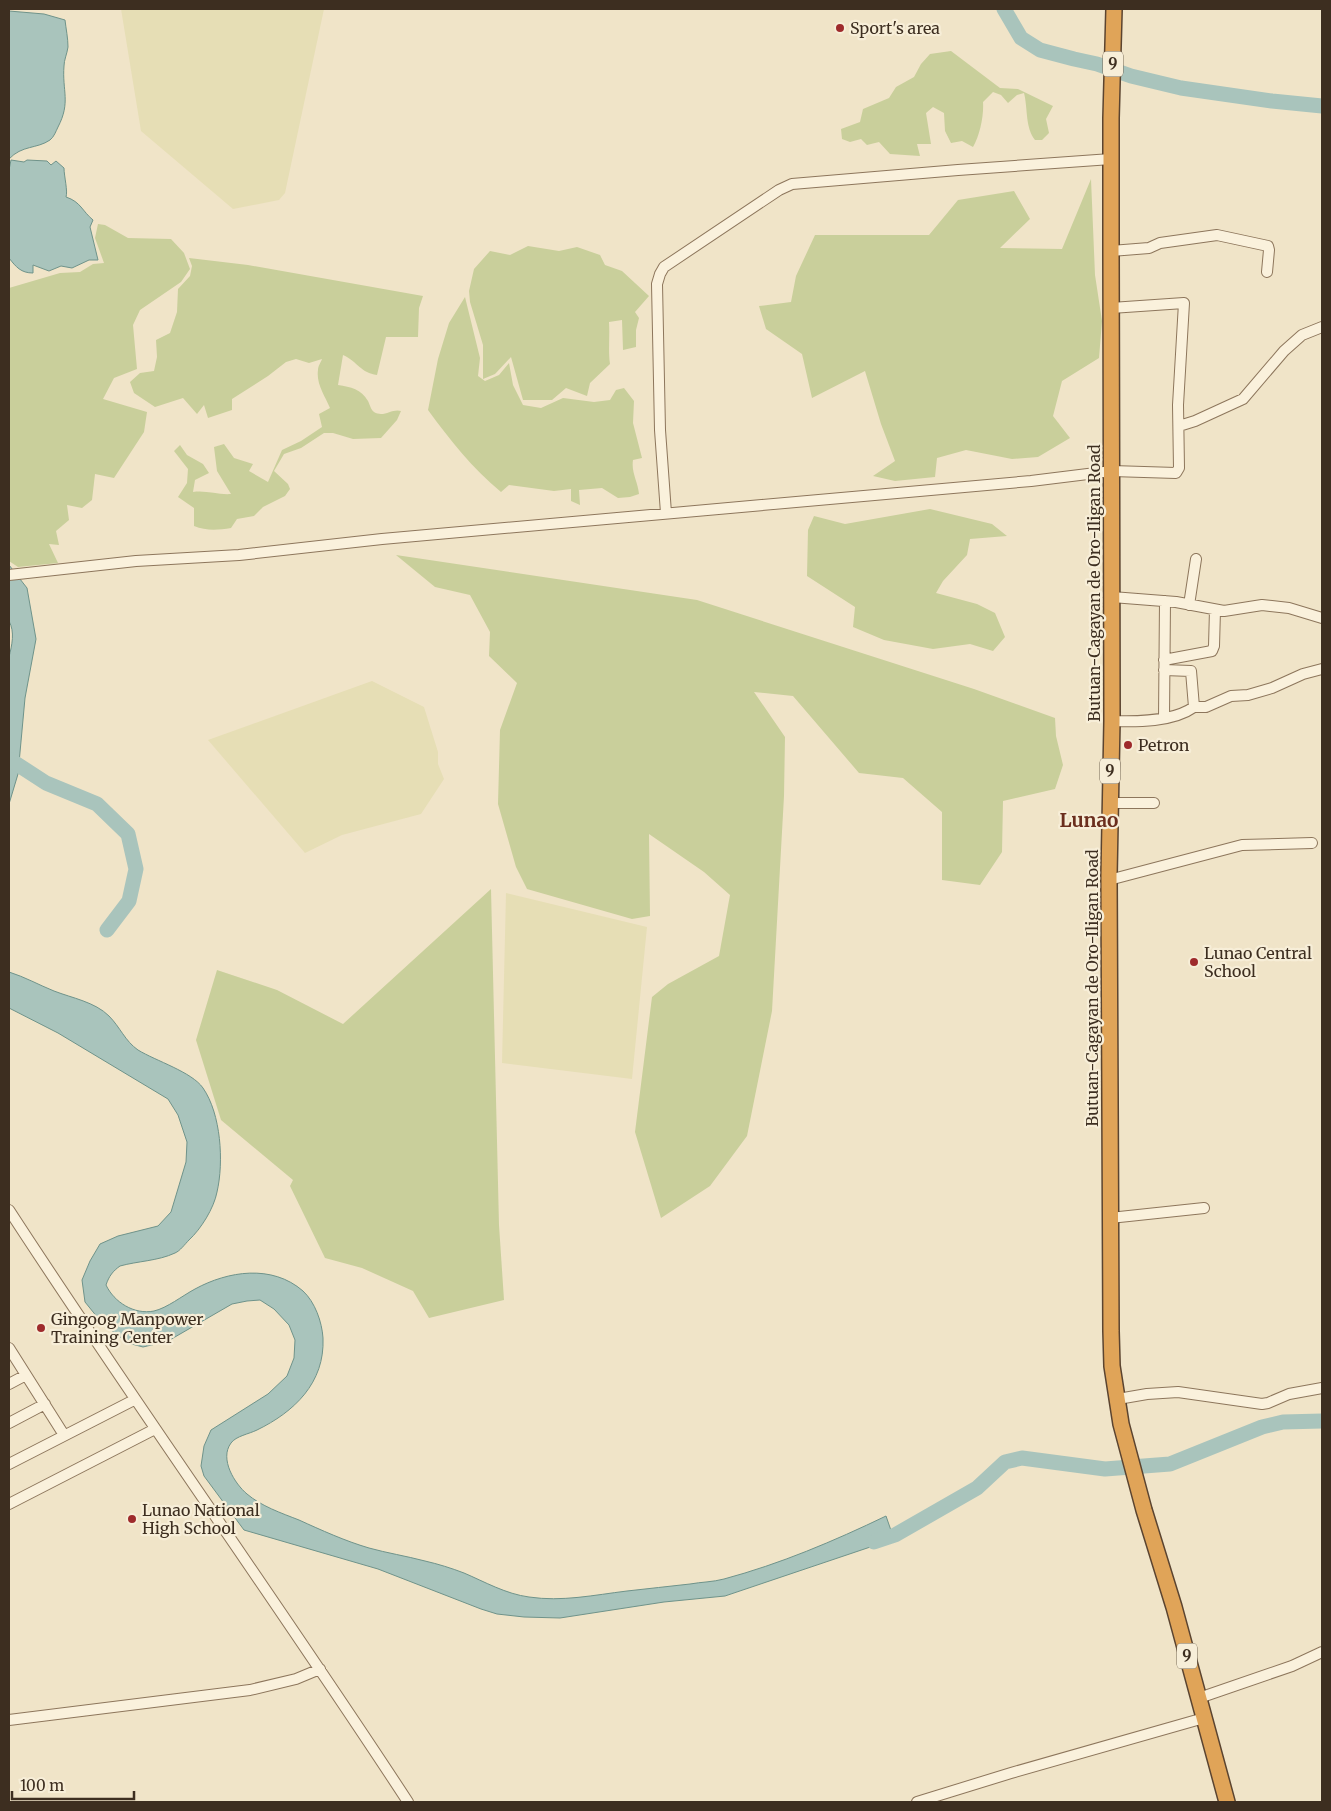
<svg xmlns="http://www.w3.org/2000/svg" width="1331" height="1811" font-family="Merriweather,serif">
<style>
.farmland{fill:#e6deb5}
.green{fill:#c9cf9b}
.water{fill:#a9c4bc;stroke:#6f938a}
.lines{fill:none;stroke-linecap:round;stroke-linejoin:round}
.river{stroke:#a9c4bc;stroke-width:15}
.minor-casing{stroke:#8d765c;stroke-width:12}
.highway-casing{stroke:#5b4430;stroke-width:18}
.minor{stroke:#faf1dc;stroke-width:10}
.highway{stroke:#e0a458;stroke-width:15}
.poi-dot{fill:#9e2a2b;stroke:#f7eed8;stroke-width:2}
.labels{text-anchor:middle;stroke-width:4.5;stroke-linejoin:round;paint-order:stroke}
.shield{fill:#f7eed8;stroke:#756857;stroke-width:1}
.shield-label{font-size:15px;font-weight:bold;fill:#3d2e20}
.poi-label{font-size:16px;fill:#3d2e20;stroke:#f7eed8;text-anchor:start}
.street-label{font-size:16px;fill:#3d2e20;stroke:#f7eed8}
.quarter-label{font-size:19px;font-weight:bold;fill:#6b2e1e;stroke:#f7eed8}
</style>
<rect width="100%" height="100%" fill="#f0e4c8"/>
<path class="farmland" d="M121,9H324L285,193L279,200L233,209L141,131Z
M372,681L424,707L438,752V764L444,779L421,814L342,835L305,853L208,740Z
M506,893L647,927L632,1079L502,1063Z"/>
<path class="green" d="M951,51L1000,88L1018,89L1053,106L1046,119L1049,133L1042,140H1035C1025,127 1028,109 1024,93L1017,95L1008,103L1001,95L993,92L983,102C984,115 980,135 973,147L962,141L951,143L945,131L944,113L933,107L926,113L931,144H917L920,156L890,154L879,142L867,145L861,139L850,142L842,139L841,129L860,122L863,109L889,98L896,87L914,77L921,64L930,54Z
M1091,179L1095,275L1102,321L1099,358L1062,381L1053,416L1070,438L1038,457L1012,459L966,450L937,458L935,477L895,481L873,476L895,461L881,424L865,371L812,398L802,354L766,329L759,306L791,302L796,276L815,235H929L958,200L1014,191L1030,219L1000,248L1062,249Z
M98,224L105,225L128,238L171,239L184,253L190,269L181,282L140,310L133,325L137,369L114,378L103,399L147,412L144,432L114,478L95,474L92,500L82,508L67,505L69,520L56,531L59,545L49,544L58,563L18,567L9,561V288L60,273L80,272L93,264L104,263L95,238Z
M528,246L559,251L577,247L600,255L605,265L622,271L649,296L635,312L639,318L636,330V347L623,350L622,320L609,322C610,337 608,350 610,364L590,383L587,396L566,388L552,400H523L511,357L495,374L483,379V345L470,302L469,291L474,269L490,251L510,255Z
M189,258L248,265L423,296L419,308L418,337H386L377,375C361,373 358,362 343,355L338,385C351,387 361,389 368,401C370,405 371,410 374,412C384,418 392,408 401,411L397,420L381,438L353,439L333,433H324L301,448L284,454L274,471L288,484L290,489L285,496L263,507L254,516L237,519L231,528C218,530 206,531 194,526V508L178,497L187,483L188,469L174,451L180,445L187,455L203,464L209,473L195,480L193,492C206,490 218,495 231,494L217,471L214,447L224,444L234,458L253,464L249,471L268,482L282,450L301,441L322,427L319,414L330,408C325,396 316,384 318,370C318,366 321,362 322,359L309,363L296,359L286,362L268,376L232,399V410L208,418L204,405L197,414L183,398L155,407L134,393L130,382L140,373L154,371L157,357L156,340L170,333L177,312L178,289L190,276L192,266Z
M465,297L480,358L478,376L485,381L499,375L509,363L513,385L523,405L541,408L563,398L594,402L610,400L616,390L624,388L634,401L633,423L642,458L633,460C631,472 638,482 639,494L630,497L618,498L602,488L579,490L580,505L571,501V489L554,491L509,485L501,492C472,468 450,440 428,410L438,359L449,323Z
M930,509L992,524L1007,536L970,539L967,555L943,581L936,593L977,604L995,613L1005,637L993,651L970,644L933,649L884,640L853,627L855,607L807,576L808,530L814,516L845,524Z
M396,555L697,600L974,689L1055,718L1056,736L1063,765L1055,789L1003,801L1002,852L980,885L942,880V812L903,778L859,773L793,696L754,692L785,737L784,796L772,1011L747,1136L710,1186L661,1218L635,1132L652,997L668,984L719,956L730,895L704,872L649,834L650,916L632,919L527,889L516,867L498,804L500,730L517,683L489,656L490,632L470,595L435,587Z
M491,889L499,1225L504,1300L429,1318L413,1291L362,1268L325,1258L290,1186L293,1180L221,1120L196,1040L217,970L277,990L343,1024Z"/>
<path class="water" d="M9,11L44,14L65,20C66,29 68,38 68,47C67,54 64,60 64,66C62,91 71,102 58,127C56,131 54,137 50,140C37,149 22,145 9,159Z
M11,160L24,162L27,160L47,161L51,165L56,161L64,168C64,176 68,191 66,197C81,202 82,211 93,220L90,227L98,260H89L72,268L61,266L49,271L33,265V273C21,273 16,267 9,258V170Z
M9,565L27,588L36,639L25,698L18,774L9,804V657C12,645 15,632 9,621Z
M9,972C25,977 39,985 54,991C72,998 95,1002 109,1016C120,1027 125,1041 138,1050C156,1061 192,1072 203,1088C221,1114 224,1162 217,1192C214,1208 201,1229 189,1240C185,1244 180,1251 175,1253C158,1261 138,1261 120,1266C113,1271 109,1276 106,1285C114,1302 134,1315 154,1311C167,1308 182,1296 195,1289C228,1271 272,1264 303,1291C315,1302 322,1322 323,1338C325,1383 294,1412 257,1430C249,1434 236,1436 231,1443C219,1459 235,1484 247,1494C261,1506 281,1513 299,1520C321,1530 345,1541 369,1548C387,1553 406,1556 425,1561C438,1564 451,1568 464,1573C485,1582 506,1594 529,1597C562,1602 594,1595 627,1591C648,1589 669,1586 690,1584C701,1582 713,1582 724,1579C780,1564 834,1541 886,1516L894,1539L725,1596L664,1602L560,1618L524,1617L497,1614L481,1609L378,1569L244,1530L204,1476L201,1466L204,1446L211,1430L268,1394L287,1376L294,1358L295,1340L289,1325L274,1309L260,1300L247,1301L232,1304L168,1341L143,1347L128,1343L102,1323L85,1302L82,1280L90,1261L100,1244L118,1236L158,1226L171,1212L186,1162L187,1142L178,1115L168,1099L58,1033L9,1008Z"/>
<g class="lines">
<path class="river" d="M1004,9L1021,38L1040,50L1074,59L1097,64L1131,76L1181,88L1272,101L1322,106
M9,759L46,783L97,804L128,834L136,869L129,901L107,930
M874,1542L895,1535L977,1488L1005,1462L1022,1458L1105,1469L1170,1464L1262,1427L1283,1422L1322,1421"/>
<defs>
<path id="minor" d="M1111,251L1149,248L1160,243L1217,235L1268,246L1269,250L1267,272
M1179,426L1195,421L1243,399L1284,351L1302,335L1322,327
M666,513L660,430L657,284L660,274L664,267L779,190L792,184L958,170L1111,159
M9,575L136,561L239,555L382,539L1031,481L1112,471L1176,473L1179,468L1178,405L1184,303L1111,308
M1112,597L1176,602L1224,611L1262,605L1289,608L1322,618
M1189,605L1196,559
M1164,660L1212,651L1214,646L1215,610
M1194,707H1206L1231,696L1248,695L1272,688L1303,674L1322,669
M1164,718L1165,601
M1112,721C1137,722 1173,722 1194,707L1191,671L1164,670
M1109,803H1154
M1109,880L1242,845L1312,843
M9,1210C139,1410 278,1603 408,1802
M1110,1218L1204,1208
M9,1348L64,1435
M9,1384L26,1375
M1118,1399L1147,1394L1178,1392L1262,1404L1268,1403L1289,1394L1322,1388
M9,1423L45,1404
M9,1464L134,1400
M9,1504L155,1429
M1199,1698L1292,1666L1322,1652
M9,1720L250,1690L296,1679L320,1669
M917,1802L1011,1773L1204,1718"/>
<path id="highway" d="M1114,9L1111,118V251L1112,721L1109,876L1111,1331L1112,1366L1121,1424L1144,1510L1174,1607L1227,1802"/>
</defs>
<use href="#minor" class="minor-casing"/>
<use href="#highway" class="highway-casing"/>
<use href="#minor" class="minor"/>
<use href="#highway" class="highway"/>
</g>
<g class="poi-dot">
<circle cx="840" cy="28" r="5"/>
<circle cx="1128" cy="745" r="5"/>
<circle cx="1194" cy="962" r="5"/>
<circle cx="41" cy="1328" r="5"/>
<circle cx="132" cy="1519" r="5"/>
</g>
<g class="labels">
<g class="shield">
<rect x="1103" y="51.5" width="20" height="25" rx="4"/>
<rect x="1100" y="758.5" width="20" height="25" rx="4"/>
<rect x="1177" y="1643.5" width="20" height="25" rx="4"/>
</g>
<g class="shield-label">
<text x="1113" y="69">9</text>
<text x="1110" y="776">9</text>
<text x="1187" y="1661">9</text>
</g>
<g class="poi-label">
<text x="850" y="34">Sport's area</text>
<text x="1138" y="751">Petron</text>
<text x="1204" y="959">Lunao Central<tspan x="1204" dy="18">School</tspan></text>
<text x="51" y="1325">Gingoog Manpower<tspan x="51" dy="18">Training Center</tspan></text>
<text x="142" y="1516">Lunao National<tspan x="142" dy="18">High School</tspan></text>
</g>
<g class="street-label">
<text transform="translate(1094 583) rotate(-90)" y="6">Butuan-Cagayan de Oro-Iligan Road</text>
<text transform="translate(1092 988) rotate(-90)" y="6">Butuan-Cagayan de Oro-Iligan Road</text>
</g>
<g class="quarter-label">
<text x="1089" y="827">Lunao</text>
</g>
</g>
<rect width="1331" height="1811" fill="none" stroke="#3d2e20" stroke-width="20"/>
<path d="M12 1791v8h122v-8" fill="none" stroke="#3d2e20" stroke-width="2.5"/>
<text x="20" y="1791" font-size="15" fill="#3d2e20" stroke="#f7eed8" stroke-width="4" paint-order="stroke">100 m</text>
</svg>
